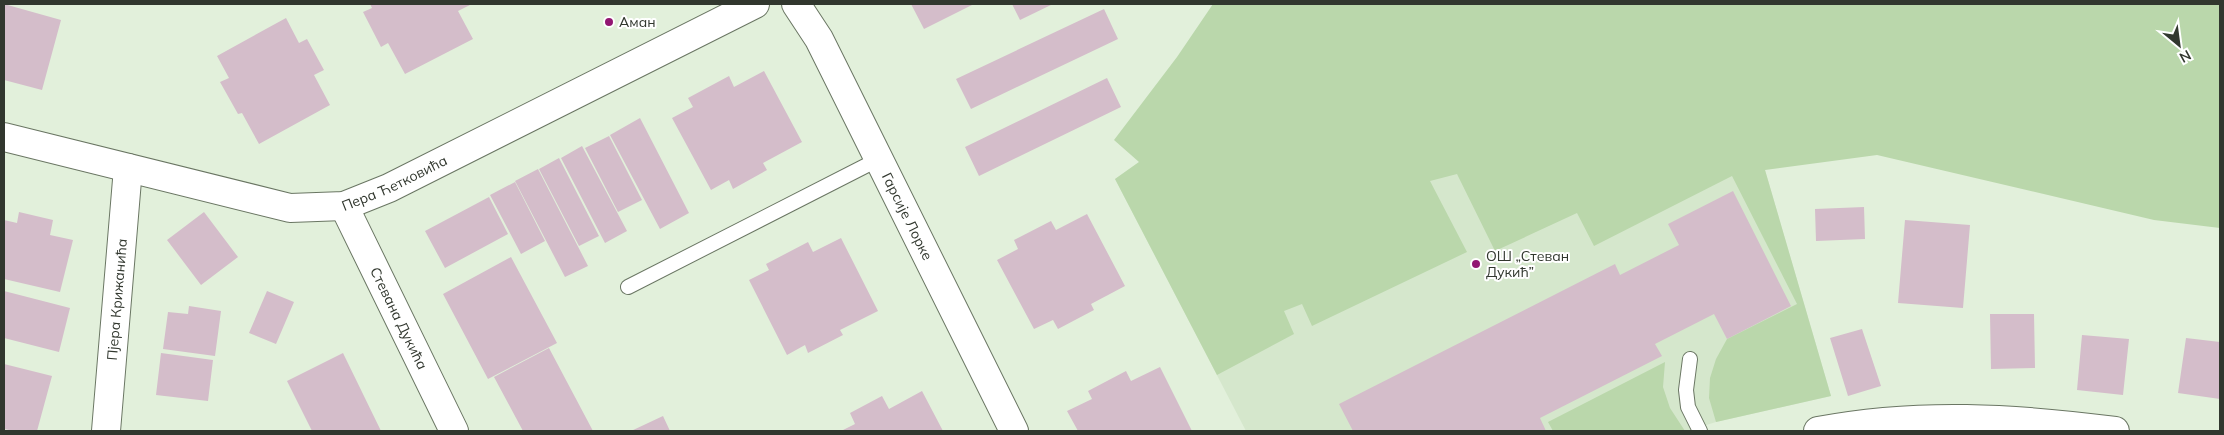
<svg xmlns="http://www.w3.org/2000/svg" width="2224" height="435" font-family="Mulish,sans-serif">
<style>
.built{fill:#d5e7cc}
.green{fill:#bad7ab}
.building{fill:#d4bdca}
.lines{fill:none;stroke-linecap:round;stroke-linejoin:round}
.service-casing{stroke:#6a7663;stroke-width:16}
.minor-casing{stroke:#6a7663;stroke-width:30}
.tertiary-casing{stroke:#6a7663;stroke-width:30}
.service{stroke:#fff;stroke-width:14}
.minor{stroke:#fff;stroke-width:28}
.tertiary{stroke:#fff;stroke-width:28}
.poi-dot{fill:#921672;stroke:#fff;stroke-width:2}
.labels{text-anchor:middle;stroke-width:4;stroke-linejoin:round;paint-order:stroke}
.poi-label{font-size:14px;fill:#31372e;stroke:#fff;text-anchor:start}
.street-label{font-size:14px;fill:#31372e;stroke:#fff}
</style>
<rect width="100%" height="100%" fill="#e2f0db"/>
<path class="built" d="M1139,162L1765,170L1831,396L1716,422L1687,431H1246L1115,179Z"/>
<path class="green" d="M1213,4H2220V228L2154,220L1877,155L1765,170L1831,396L1716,422L1709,398L1710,378L1716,359L1727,339L1797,304L1732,176L1594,246L1577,213L1495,251L1457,174L1430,181L1467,252L1312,326L1302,304L1284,311L1294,334L1217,375L1115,179L1139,162L1114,140L1177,57Z
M1665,362L1663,387L1670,408L1685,431H1553L1548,422Z"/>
<path class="building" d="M4,4L61,20L42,90L4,80Z
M370,4H470V5L458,11L473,39L405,74L388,43L381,47L363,12L372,8Z
M911,4H974L924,29Z
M1012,4H1053L1020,20Z
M1104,9L1118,39L971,109L956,79Z
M286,18L299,43L307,39L324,70L314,75L330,105L259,144L242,113L238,114L220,82L229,78L217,56Z
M764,71L802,142L763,163L767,170L733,189L729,180L711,190L672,118L693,107L688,98L729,76L734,87Z
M1107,78L1121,107L979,176L965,147Z
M640,118L689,213L660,229L610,135Z
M609,136L642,200L618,212L585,148Z
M582,146L627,231L605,243L561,158Z
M559,158L599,236L579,246L539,169Z
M538,169L588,266L565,277L515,181Z
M515,182L545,241L521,254L490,195Z
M1733,191L1791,306L1727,339L1714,314L1655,344L1662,356L1540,418L1546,431H1353L1339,404L1615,264L1620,275L1679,245L1668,224Z
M489,197L508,234L445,268L425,231Z
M1864,207L1865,239L1816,241L1815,209Z
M19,212L53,220L50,235L73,240L60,292L4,279V220L17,223Z
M204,212L238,257L201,285L167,240Z
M1087,214L1125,286L1091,304L1094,310L1058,329L1053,320L1034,329L997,260L1018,249L1014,240L1051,221L1056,230Z
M1905,220L1970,225L1963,308L1898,303Z
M841,238L878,311L840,330L843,335L808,353L805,345L787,355L749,280L769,270L766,264L808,242L813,252Z
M511,257L557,343L488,379L443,294Z
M4,291L70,308L59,352L4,338Z
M267,291L294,302L276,344L249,333Z
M189,306L221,311L215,356L163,349L168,312L188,314Z
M1990,314H2034L2035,368L1991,369Z
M1862,329L1881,386L1848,396L1830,338Z
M2082,335L2129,339L2123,395L2077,390Z
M2186,338L2220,342V399L2178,393Z
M549,348L593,431H523L494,377Z
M161,353L213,360L208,401L156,395Z
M343,353L381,431H312L287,381Z
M4,364L52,376L37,431H14L4,429Z
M1160,367L1192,431H1078L1067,411L1092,399L1088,391L1126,371L1131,381Z
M922,391L943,431H841L855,424L850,413L882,396L889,409Z
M663,416L670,431H631Z"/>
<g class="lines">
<defs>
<path id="service" d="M628,287L879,159
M1690,359L1686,390L1688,407L1700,431"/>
<g id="minor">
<path id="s1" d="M796,4L819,39L1014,431"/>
<path id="s2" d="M344,206L454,431"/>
<path id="s3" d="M106,431L128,168"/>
<path d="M1818,431C1919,412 2014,418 2115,431"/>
</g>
<g id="tertiary">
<path id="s4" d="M4,137L290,208L344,206L389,188L755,4"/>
</g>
</defs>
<use href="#service" class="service-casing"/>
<use href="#minor" class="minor-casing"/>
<use href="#tertiary" class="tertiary-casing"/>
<use href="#service" class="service"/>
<use href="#minor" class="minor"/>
<use href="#tertiary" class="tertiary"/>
</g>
<g class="poi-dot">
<circle cx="609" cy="22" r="5"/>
<circle cx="1476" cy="264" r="5"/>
</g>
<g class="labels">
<g class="poi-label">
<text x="619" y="27">Аман</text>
<text x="1486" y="261">ОШ „Стеван<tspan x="1486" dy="16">Дукић”</tspan></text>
</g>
<g class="street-label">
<text dy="5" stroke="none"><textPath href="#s4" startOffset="404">Пера Ћетковића</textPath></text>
<text dy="5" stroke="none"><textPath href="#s1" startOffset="240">Гарсије Лорке</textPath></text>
<text dy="5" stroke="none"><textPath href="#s3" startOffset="132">Пјера Крижанића</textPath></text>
<text dy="5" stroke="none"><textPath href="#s2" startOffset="125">Стевана Дукића</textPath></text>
</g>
</g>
<rect width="2224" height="435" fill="none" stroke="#31372e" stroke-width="10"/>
<g transform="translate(2179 45) rotate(151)" stroke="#ffffff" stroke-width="4" paint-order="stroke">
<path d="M0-4L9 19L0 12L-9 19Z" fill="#31372e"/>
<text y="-8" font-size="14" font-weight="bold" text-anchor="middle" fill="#31372e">N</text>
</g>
</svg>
